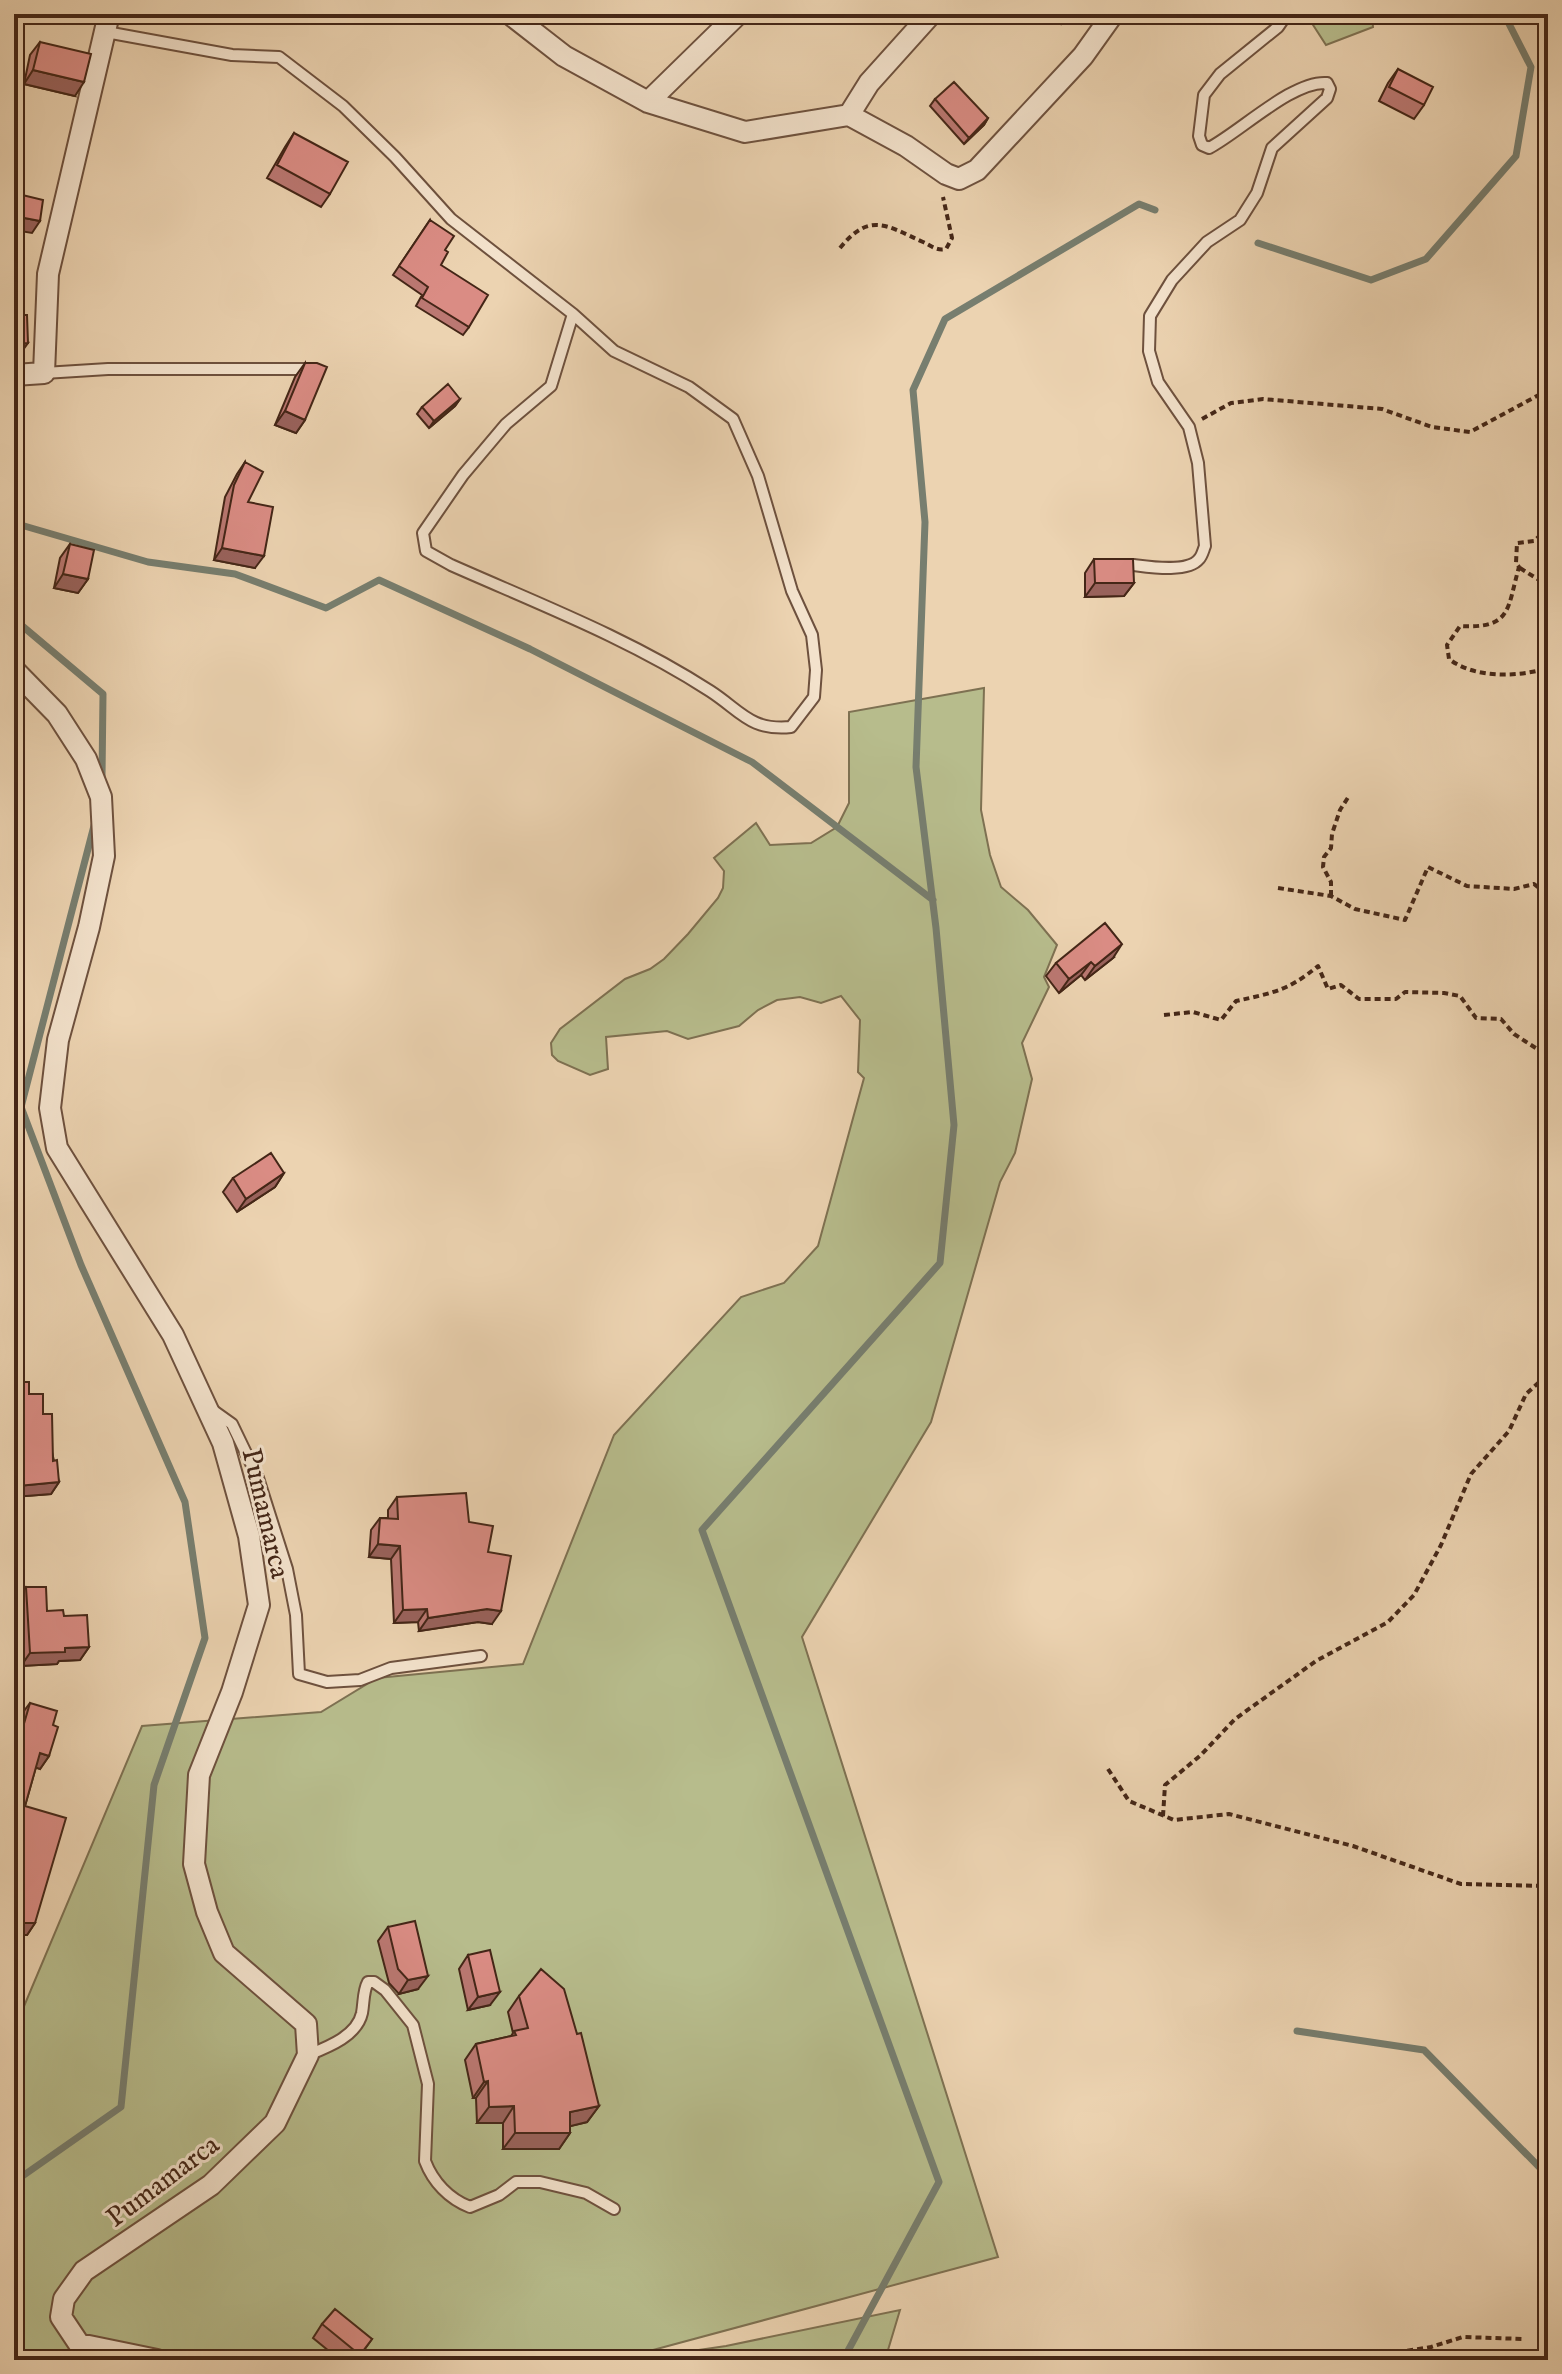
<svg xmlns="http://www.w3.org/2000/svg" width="1562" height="2374" font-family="'IM FELL English',serif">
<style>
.green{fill:#b7bc8c;stroke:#7e7152;stroke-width:2}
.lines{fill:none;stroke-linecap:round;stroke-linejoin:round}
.stream{stroke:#777e6f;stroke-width:7}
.service-casing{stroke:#6e513e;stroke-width:14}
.minor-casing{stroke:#6e513e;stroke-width:24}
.path{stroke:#442617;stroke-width:4;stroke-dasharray:6 4;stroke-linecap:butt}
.service{stroke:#f3e2cc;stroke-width:10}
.minor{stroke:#f3e2cc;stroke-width:20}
.wall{fill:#bb7872;stroke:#442617;stroke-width:2}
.shaded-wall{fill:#99625c;stroke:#442617;stroke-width:2}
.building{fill:#da8c84;stroke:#442617;stroke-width:2}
.labels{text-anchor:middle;stroke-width:6;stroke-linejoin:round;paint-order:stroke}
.street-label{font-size:28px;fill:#442617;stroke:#f3e2cc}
</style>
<rect width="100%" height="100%" fill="#ecd3b1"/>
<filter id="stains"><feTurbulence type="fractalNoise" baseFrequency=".0025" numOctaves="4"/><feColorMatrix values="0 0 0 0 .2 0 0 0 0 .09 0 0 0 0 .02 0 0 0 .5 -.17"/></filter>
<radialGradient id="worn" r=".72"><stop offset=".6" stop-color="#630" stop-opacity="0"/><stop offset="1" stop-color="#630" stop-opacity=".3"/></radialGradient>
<path class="green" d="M1306,14H1372L1373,27L1326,45Z
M984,688L981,810L990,855L1001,887L1028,910L1057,945L1044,977L1049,987L1022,1043L1032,1079L1015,1153L1000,1182L931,1422L802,1637L998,2257L616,2360H14V2030L142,1726L321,1712L377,1678L523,1664L614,1435L741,1297L784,1283L818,1246L864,1078L858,1072L860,1020L841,996L821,1003L800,997L777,1000L758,1010L739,1026L688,1039L667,1031L606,1037L608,1069L590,1075L558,1061L552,1055L551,1043L560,1029L625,979L650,969L664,959L688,934L718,898L723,888L724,871L714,858L756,823L770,845L811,843L837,827L849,803V712Z
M900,2310L885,2360H659L665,2355L726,2346Z"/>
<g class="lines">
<path class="stream" d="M1258,243L1371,280L1426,259L1516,156L1531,67L1504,14
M14,523L148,562L235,574L326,608L379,580L530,649L752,762L933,900
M14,619L103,694L102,778
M1297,2031L1424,2050L1548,2176
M14,2182L121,2107L154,1785L205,1638L185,1502L81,1265L21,1107L95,822
M843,2360L939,2182L702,1530L940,1263L954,1125L936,928L916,767L925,522L913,390L945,319L1139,204L1155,210"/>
<defs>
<path id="service" d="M106,32L232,55L279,57L343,106L395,157L451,219L573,314L614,351L689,387L733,419L758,476L792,591L812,635L816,670L814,697L791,727C750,731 741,711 710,691C630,639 539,604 451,565L426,551L423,533L463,475L506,424L551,386L573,314
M44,373L108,369H314
M1134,565C1150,567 1188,573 1199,559C1202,556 1203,551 1205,546L1198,463L1189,427L1158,382L1149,351L1150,316L1172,280L1207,242L1240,220L1257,193L1272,148L1327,98L1330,89L1327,83C1293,80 1240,132 1209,148L1202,145L1199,136L1204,95L1220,74L1278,27L1287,14
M211,1409L232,1424L258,1478L287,1569L296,1615L299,1674L327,1682L360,1680L391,1668L481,1656
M308,2055C328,2047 357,2036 362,2013C364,2002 363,1991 368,1982H374L385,1990L413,2025L428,2084L425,2161C433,2182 449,2199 470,2207L499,2195L516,2182H540L586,2193L614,2209"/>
<path id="minor" d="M510,14L564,56L648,102L745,132L849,115L906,146L946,174L959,179L977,170L1083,56L1113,14
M648,102L738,14
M849,115L869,83L931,14
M14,375L44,373L48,274L109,14
M14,670L57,714L86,759L101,797L104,856L89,927L58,1040L50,1108L57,1148L173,1335L223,1443L249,1536L259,1605L232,1692L199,1775L194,1864L207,1912L224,1953L306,2024L308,2055L275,2123L211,2185L84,2271L64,2299L61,2317L79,2344L157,2360"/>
</defs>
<use href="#service" class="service-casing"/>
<use href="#minor" class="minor-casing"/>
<path class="path" d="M840,248C870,211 887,226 923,242C932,246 936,251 946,249L952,238L943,197
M1202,419L1231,403L1263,399L1382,409L1432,427L1470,432L1548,390
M1548,517L1547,529L1534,541L1517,543L1516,563L1519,567C1507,609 1512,629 1460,626L1447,645L1449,659C1475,679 1518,677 1548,668
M1520,568L1539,580L1548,592
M1278,888L1331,896L1355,909L1405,920L1428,867L1467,886L1514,889L1534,884L1548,895
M1331,896V882L1323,867L1324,857L1331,848L1332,834L1340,810L1349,796
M1164,1015L1193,1012L1221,1020L1236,1001C1272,993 1288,991 1318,966L1328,989L1341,985L1359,999H1396L1405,992L1444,993L1460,996L1476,1018L1501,1019L1514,1034L1548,1056
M1108,1769L1129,1801L1174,1820L1229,1814L1353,1846L1461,1884L1548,1886
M1163,1816L1165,1785L1201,1755L1235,1719L1316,1661L1388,1622L1414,1595L1441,1545L1471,1474L1509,1431L1526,1394L1548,1374
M1348,2360L1431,2347L1463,2337L1523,2339"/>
<use href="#service" class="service"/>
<use href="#minor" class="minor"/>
</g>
<path class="wall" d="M1047,14H1068L1061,24Z
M40,42L75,96L24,84L30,55Z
M1398,69L1424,105L1414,119L1379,101L1388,83Z
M935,99L988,118L984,125L964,144L930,106Z
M294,133L330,194L321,207L267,178L285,147Z
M430,220L441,265L469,327L463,335L416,306L422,295L393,275Z
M305,363V420L296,433L275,425L295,377Z
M460,399L455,406L429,428L417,414L422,407Z
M245,462L248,502L255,568L214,560L225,497L237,474Z
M70,544L88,579L78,593L54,588L60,558Z
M1094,559L1134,583L1124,596L1085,597V573Z
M1113,958L1085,980L1081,975L1059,993L1046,976L1056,963Z
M284,1173L275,1187L237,1212L223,1192L233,1178Z
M14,1382L29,1394L43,1414L59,1482L51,1494L14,1497Z
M397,1497L469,1522L488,1552L492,1624L478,1622L419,1631L418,1622L394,1623L391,1559L369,1557L371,1530L380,1518H388V1510Z
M26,1587L47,1611L64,1616L89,1647L80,1660L59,1661L57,1664L21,1666L17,1600Z
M30,1703L53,1725L49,1756L40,1769L36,1767L25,1806L35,1923L27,1935H14V1741L21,1715Z
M388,1927L418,1989L399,1994L389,1983L378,1941Z
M468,1955L490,2005L468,2010L459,1969Z
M519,1996L599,2106L587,2122L570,2126V2133L559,2149H503V2123H477L476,2098H473L465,2060L476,2044L511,2036L513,2033L508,2012Z
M322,2324L372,2339L357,2360H340L313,2338Z"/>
<path class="shaded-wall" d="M33,70L84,82L75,96L24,84Z
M988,118L984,125L964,144L969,138Z
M14,216L40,221L32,233L14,230Z
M28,343L18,357H14V344Z
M460,399L455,406L429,428L434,421Z
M285,411L305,420L296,433L275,425Z
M222,548L264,556L255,568L214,560Z
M63,574L88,579L78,593L54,588Z
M1095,583H1134L1124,596L1085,597Z
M1122,944L1113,958L1085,980L1095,966Z
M1091,962L1081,975L1059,993L1069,979Z
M284,1173L275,1187L237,1212L246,1199Z
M23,1275L14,1289V1276Z
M59,1482L51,1494L14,1497V1491L18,1486Z
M378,1544L400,1546L391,1559L369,1557Z
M427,1609L418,1622L394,1623L403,1610Z
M487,1609L501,1611L492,1624L478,1622L419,1631L428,1618Z
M89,1647L80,1660L59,1661L57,1664L21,1666L30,1653L65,1648Z
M40,1753L49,1756L40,1769L31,1766Z
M14,1923H35L27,1935H14Z
M428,1976L418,1989L399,1994L408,1980Z
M500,1992L490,2005L468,2010L478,1997Z
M488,2081L476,2098H473L484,2082Z
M514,2106L503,2123H477L489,2107Z
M599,2106L587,2122L559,2129L570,2112Z
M515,2133H570L559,2149H503Z"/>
<path class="building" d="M40,42L91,54L84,82L33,70Z
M1398,69L1433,87L1424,105L1389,87Z
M954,82L988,118L969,138L935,99Z
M294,133L348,162L330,194L277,165Z
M14,193L43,200L40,221L14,216Z
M430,220L454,236L445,250L448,252L441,265L488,295L469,327L422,298L428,287L399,266Z
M14,315H27L28,343L14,344Z
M305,363H317L327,367L305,420L285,411Z
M448,384L460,399L434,421L422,407Z
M245,462L263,472L248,502L273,507L264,556L222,548L234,485Z
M70,544L94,550L88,579L63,574Z
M1094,559H1133L1134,583H1095Z
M1105,923L1122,944L1095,966L1091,962L1069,979L1056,963Z
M271,1153L284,1173L246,1199L233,1178Z
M14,1251H22L23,1275L14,1276Z
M14,1382H29V1394H43V1414H52L53,1461L57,1460L59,1482L18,1486L16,1466H14Z
M466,1493L469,1522L493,1526L488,1552L511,1556L501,1611L487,1609L428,1618L427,1609L403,1610L400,1546L378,1544L380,1518L398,1519L397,1497Z
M26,1587H46L47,1611L63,1610L64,1616L87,1615L89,1647L65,1648V1652L30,1653Z
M30,1703L57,1711L53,1725L58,1727L49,1756L40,1753L25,1806L66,1818L35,1923H14V1758Z
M415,1921L428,1976L408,1980L398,1969L388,1927Z
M490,1950L500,1992L478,1997L468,1955Z
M541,1969L564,1989L577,2034L581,2033L599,2106L570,2112V2133H515L514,2106L489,2107L488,2081L484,2082L476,2044L516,2035L514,2031L528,2028L519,1996Z
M335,2309L372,2339L360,2355L322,2324Z"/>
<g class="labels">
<g class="street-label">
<text transform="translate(267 1513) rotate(77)" y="10">Pumamarca</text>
<text transform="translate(162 2180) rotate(-37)" y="10">Pumamarca</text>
</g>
</g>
<rect width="1562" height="2374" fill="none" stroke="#ecd3b1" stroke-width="48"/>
<rect x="16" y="16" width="1530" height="2342" fill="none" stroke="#442617" stroke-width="4"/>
<rect x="24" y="24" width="1514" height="2326" fill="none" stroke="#442617" stroke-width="2"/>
<rect width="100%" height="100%" filter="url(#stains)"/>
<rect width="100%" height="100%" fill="url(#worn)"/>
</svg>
